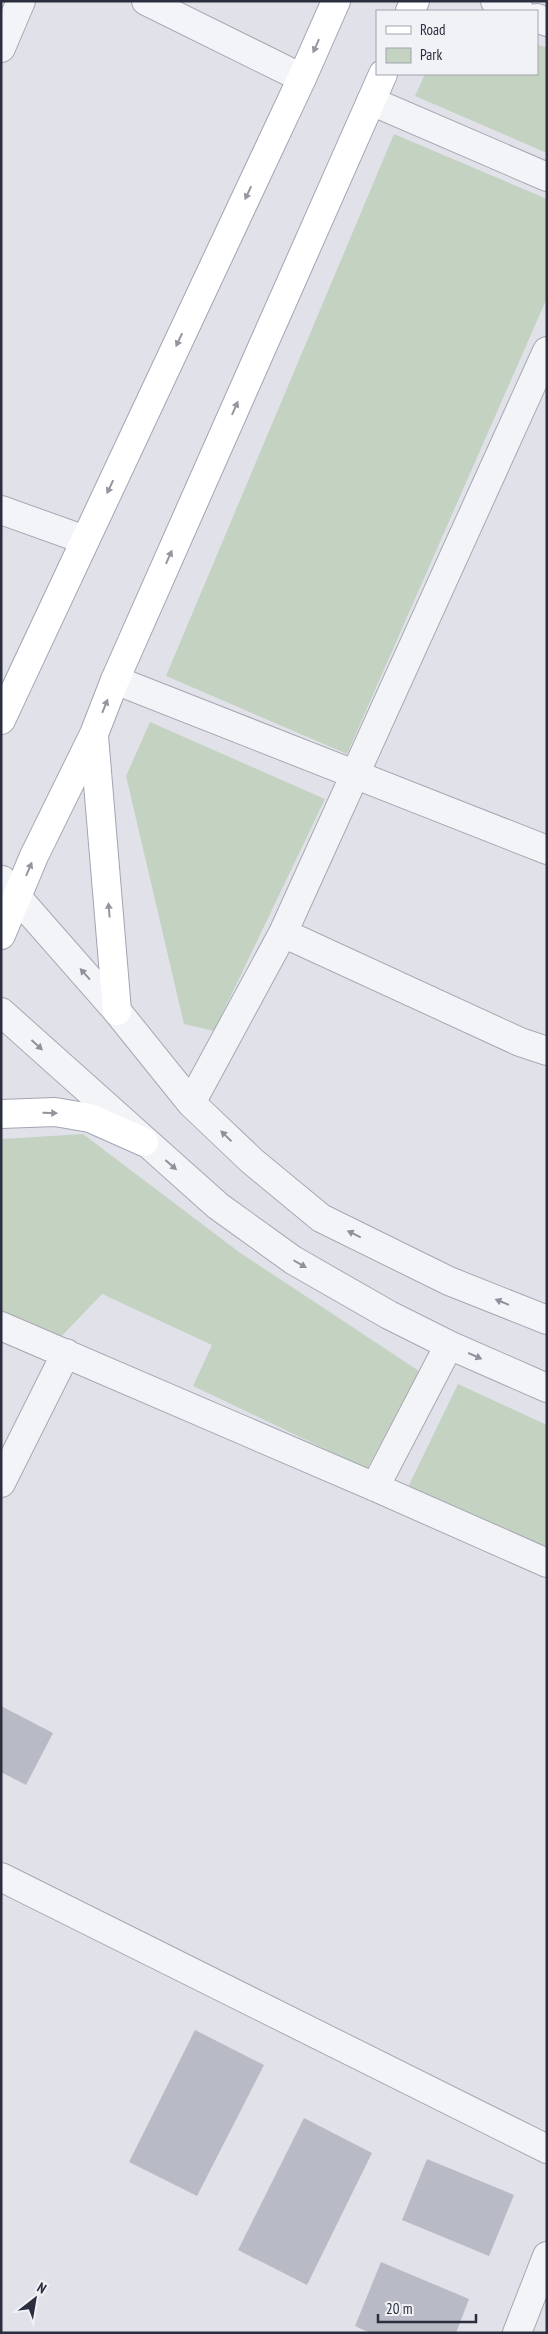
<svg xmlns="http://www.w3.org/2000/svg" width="548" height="2334" font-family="'PT Sans Narrow',sans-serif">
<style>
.green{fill:#c4d2c2}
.building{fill:#b8bbc5}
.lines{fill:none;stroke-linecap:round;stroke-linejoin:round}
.minor-casing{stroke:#a6a8b3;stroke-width:30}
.major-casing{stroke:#a1a5b3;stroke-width:30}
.minor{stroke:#f3f4f7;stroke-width:28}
.major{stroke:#fff;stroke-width:28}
.oneway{fill:#94969f}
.oneway2{fill:#8e919b}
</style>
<rect width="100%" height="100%" fill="#e1e2e9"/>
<path class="green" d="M537,44L547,48V153L415,96L425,74H537Z
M394,134L547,199V298L347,754L166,676Z
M150,722L325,799L214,1031L184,1024L126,776Z
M83,1134L239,1252L419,1371L367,1469L193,1386L212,1345L102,1294L57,1341L1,1313V1139Z
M458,1384L547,1425V1550L408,1487Z"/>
<path class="building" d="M1,1706L53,1733L26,1785L1,1772Z
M195,2030L264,2065L197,2196L129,2162Z
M304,2118L372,2153L307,2285L238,2250Z
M427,2159L514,2195L489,2256L402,2220Z
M381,2262L469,2299L456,2333H370L355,2326Z"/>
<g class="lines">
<defs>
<path id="minor" d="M146,1L302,78
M495,1L520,11
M537,18L547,22
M1,48L21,1
M371,101L547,177
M1,510L85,540
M115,680L547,850
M2,880L117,1011L191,1103L252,1161L321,1218L449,1281L547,1320
M283,933L520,1042L547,1051
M1,1012L218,1206L293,1260L389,1315L449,1345L547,1388
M191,1103L283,933L547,351
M1,1326L375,1487L547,1563
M1,1483L66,1353
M375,1487L449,1345
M1,1877L547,2149
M517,2333L547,2256"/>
<path id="major" d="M410,11L415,1
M1,720L302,78L336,1
M94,736L117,1011
M1,935L34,856L94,734L115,680L383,74
M1,1114L55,1112L90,1118L144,1142"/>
</defs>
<use href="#minor" class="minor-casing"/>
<use href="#major" class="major-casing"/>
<use href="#minor" class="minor"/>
<use href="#major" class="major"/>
</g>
<defs><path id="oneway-solid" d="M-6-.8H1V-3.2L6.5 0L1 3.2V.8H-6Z" transform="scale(1.25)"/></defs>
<g class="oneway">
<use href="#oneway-solid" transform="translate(316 46) rotate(114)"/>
<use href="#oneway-solid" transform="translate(248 193) rotate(115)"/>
<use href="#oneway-solid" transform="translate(179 340) rotate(115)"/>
<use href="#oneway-solid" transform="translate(235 408) rotate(-66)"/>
<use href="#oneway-solid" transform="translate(110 487) rotate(115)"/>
<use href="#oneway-solid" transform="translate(169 557) rotate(-66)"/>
<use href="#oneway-solid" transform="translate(105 706) rotate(-68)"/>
<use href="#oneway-solid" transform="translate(29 869) rotate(-67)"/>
<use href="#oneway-solid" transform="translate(109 910) rotate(-95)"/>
<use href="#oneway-solid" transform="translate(50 1113) rotate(1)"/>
</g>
<g class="oneway2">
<use href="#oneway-solid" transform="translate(85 974) rotate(-132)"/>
<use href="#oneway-solid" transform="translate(37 1045) rotate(42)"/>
<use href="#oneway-solid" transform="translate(226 1136) rotate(-136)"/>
<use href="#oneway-solid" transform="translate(171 1165) rotate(41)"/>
<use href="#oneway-solid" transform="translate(354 1234) rotate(-154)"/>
<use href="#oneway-solid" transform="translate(300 1264) rotate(30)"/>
<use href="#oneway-solid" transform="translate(502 1302) rotate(-158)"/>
<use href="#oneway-solid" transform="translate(475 1356) rotate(24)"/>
</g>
<rect width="548" height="2334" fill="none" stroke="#2a2e3f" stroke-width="5"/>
<rect x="376" y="10" width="162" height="65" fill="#f0f2f6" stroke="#a1a4ad"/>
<rect x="386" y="26" width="25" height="8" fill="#ffffff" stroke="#a1a4ad"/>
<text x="420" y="35" font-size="15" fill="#2a2e3f">Road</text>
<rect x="386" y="48" width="25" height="15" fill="#c4d2c2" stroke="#a1a4ad"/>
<text x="420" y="60" font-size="15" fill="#2a2e3f">Park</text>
<g transform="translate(35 2299) rotate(31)" stroke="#f0f2f6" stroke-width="4" paint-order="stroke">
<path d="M0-4L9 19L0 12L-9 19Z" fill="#2a2e3f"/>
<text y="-8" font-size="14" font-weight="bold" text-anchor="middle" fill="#2a2e3f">N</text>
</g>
<path d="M378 2314v8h98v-8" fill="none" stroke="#2a2e3f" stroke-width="2.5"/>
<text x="386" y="2314" font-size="15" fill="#2a2e3f" stroke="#f0f2f6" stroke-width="4" paint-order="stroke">20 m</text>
</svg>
